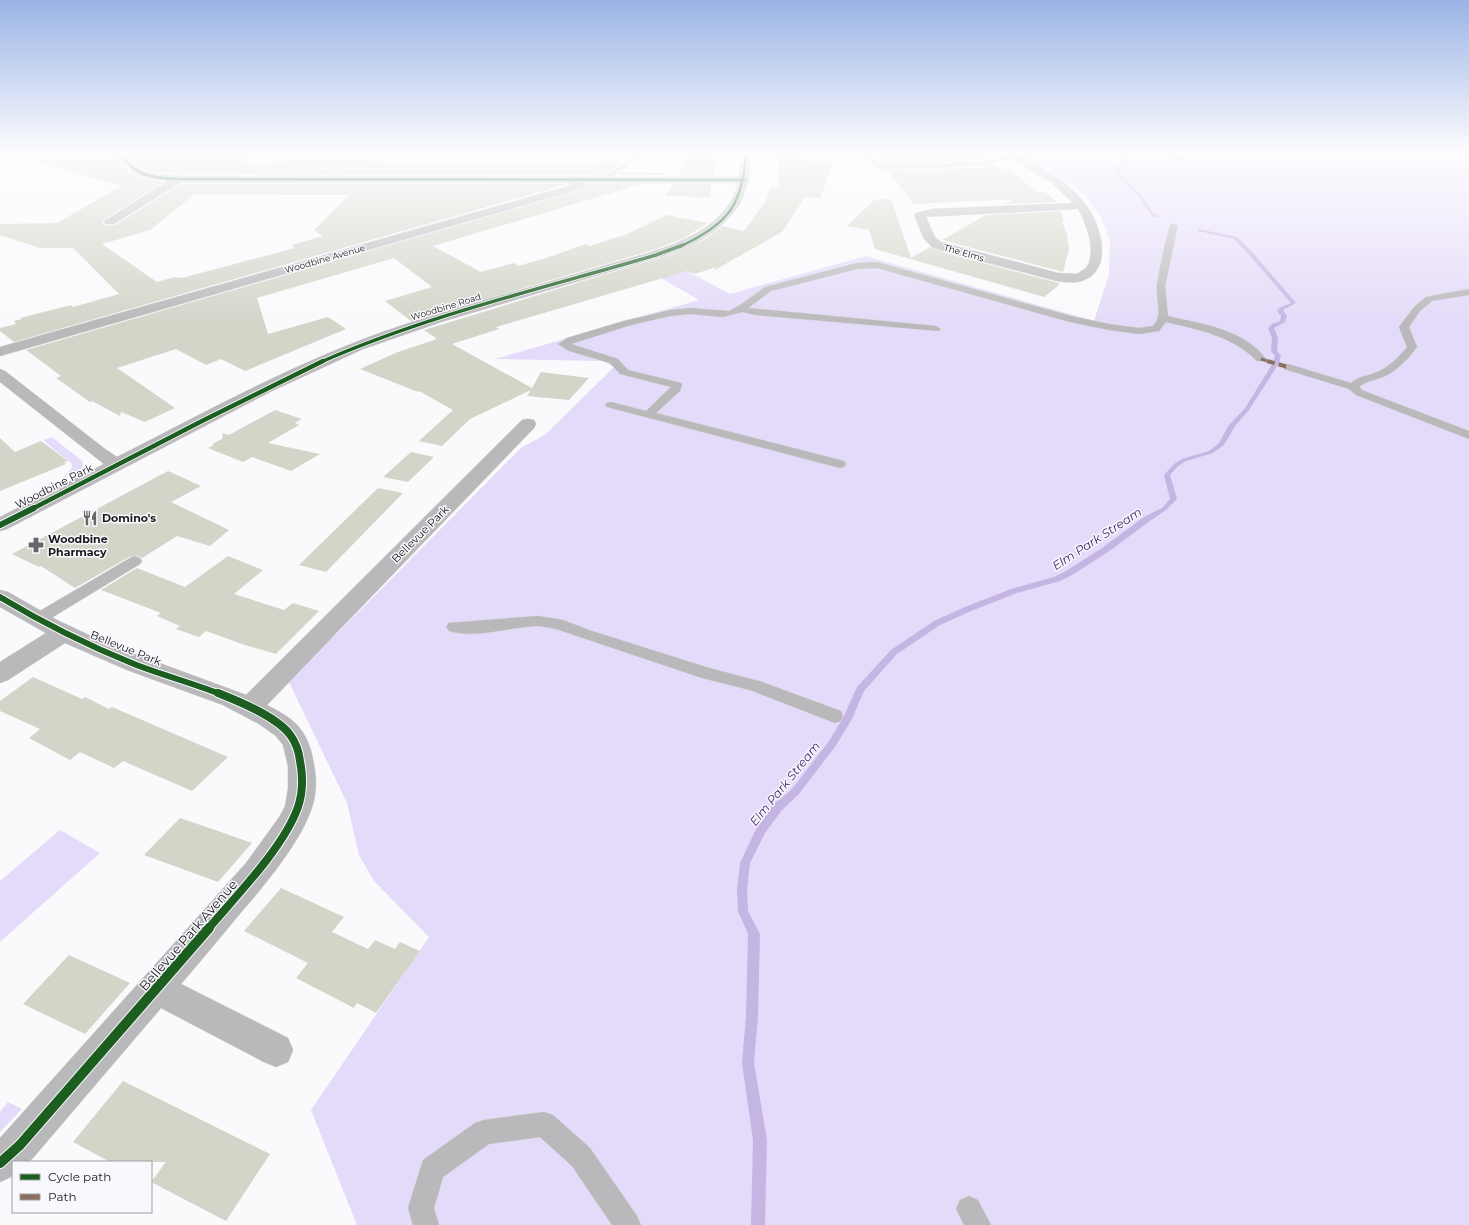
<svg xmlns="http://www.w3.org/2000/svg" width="1469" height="1225" font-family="Montserrat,sans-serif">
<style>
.green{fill:#e4daf9}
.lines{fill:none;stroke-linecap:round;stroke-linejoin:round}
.stream{fill:#c5b5e3;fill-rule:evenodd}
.building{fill:#d2d5c8;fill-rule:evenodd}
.service-casing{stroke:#d6d6d7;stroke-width:1}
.minor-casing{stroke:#d6d6d7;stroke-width:1}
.service{fill:#b9b8ba;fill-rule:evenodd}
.minor{fill:#b9b8ba;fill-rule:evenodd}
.quiet-far1{stroke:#8d6e63;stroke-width:3;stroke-dasharray:6 3;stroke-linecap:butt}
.quiet{stroke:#8d6e63;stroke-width:4;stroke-dasharray:8 4;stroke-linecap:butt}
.cycleway-far5-casing{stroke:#f9f8fd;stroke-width:4}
.cycleway-far4-casing{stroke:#f9f8fd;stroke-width:5}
.cycleway-far3-casing{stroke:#f9f8fd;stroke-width:6}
.cycleway-far2-casing{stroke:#f9f8fd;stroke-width:8}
.cycleway-far1-casing{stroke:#f9f8fd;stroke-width:10}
.cycleway-casing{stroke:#f9f8fd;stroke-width:12}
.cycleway-far5{stroke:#1b5e20;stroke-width:3}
.cycleway-far4{stroke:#1b5e20;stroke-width:3.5}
.cycleway-far3{stroke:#1b5e20;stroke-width:4.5}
.cycleway-far2{stroke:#1b5e20;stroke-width:6}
.cycleway-far1{stroke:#1b5e20;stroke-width:8}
.cycleway{stroke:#1b5e20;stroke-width:10}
.labels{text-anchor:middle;stroke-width:3;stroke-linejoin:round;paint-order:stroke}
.far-street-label{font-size:9px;fill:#18181a;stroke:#f9f8fd}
.street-label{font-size:11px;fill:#18181a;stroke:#f9f8fd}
.poi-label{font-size:11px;font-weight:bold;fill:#18181a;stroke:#f9f8fd;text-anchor:start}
.water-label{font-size:12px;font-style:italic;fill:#44246e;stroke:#f9f8fd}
.near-street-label{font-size:13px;fill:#18181a;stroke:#f9f8fd}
</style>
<rect width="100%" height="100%" fill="#faf9fc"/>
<path class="green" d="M1019,153H1469V1225H357L311,1110L429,937L374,881L359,855L347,803L289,682L521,448L546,434L614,367L603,361L495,359L699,300L640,266L662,258L730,294L866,256L1094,321L1109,274L1110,240L1100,215L1087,197L1070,183H1066L1046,168Z
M52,437L83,462L82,468L63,478L71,469L72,464L43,440Z
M60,830L100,853L0,942V881Z
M8,1102L22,1109L0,1132V1112Z"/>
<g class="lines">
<path class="stream" d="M1112,153C1118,153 1124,154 1127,159L1120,169V173L1141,195L1154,214L1159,216V218L1152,216L1139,197L1117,174L1116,169L1123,159Z
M1199,229L1237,237L1254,254L1296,303L1283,310L1287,316L1285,322L1274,328L1278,338L1277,351L1281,356L1279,363L1249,410L1235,426L1224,445L1213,453L1186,461L1178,466L1170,475L1177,499L1166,510L1150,521L1108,552L1072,575L1060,581L1017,593L971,611L940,625L897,654L864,691L852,719L835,747L798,795L782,810L765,833L750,863L747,890L748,911L760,934L758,1016L754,1063L767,1140L765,1225H751L753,1140L742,1063L746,1016L748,934L738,911L737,890L740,863L757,827L774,804L792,789L829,741L843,718L857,687L891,650L934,621L965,607L1011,589L1054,577L1066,571L1102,548L1144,517L1162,508L1170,499L1164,475L1174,464L1182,459L1209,451L1219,443L1229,425L1245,408L1273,363L1275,356L1271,351L1272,338L1268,328L1272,324L1280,321L1281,316L1277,311L1279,308L1291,303L1250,256L1234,239L1198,231V229Z"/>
</g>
<path class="building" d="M152,153H245L246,163H273L275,161H290L293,159H369L367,161H382L379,163L474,164L475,163L491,162L578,163L621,161V163L605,175L179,174L146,171L137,165L129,156H155Z
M700,153H714L713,175H680L686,156Z
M777,153H796V157L804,158V161H834L820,198L805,197L782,232L713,271L716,267L695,274L687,271L496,327L499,329L452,344L532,388L541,372L589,378L569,400L527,396L531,390L470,419L442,446L419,441L453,410L419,391L418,392L360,369L398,352L437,339L424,330L672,254L705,239L722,226L744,231L767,199L770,187L779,188Z
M873,153H982L988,159L980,160L883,164Z
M114,157L133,174L148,180L164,182L105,219L102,222L106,226L115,225L181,184H567L14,342L0,331V328L16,324L14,321L22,319L20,318L71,305L73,307L119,294L73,248H40L0,235V224L57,223L121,186L41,163L42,158ZM195,194L280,195H349L314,230L323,236L292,245L295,248L182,278L175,277L157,282L102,244L150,230Z
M994,164L1002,171H1011L1036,192H1045L1057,202L1005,204L1014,199L914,204L887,170L980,168Z
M621,172L663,173L664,175H617Z
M586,184H641L433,246L481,272L514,263L518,266L546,258L586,244L590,246L617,237L623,236L667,215L708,223L684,238L656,249L411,321L385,301L432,287L394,258L257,298L268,334L328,317L346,329L245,371L221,359L206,365L176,349L117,368L175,408L145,422L121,412L120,416L92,401L90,402L56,378L61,376L26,350L573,192Z
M673,184H711L710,198L665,195Z
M891,199L911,258L930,247L933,249L956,256L1059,283L1058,286L1044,297L875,249L869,230L847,226L874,200Z
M1061,211L1064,222H1062L1067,234L1069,249L1063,272L942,240L986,215Z
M275,410L302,419L295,423L299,425L268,443L320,454L291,471L252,457L243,462L208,448L214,445L212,444L222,439L223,433L229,435Z
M0,438L15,452L41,441L68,461L64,462L66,464L0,491Z
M411,452L434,457L408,482L383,477Z
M168,471L201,486L171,502L229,530L210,546L177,536L142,558L136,555L129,557L75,588L41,566L39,567L12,554Z
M378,488L403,493L326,572L299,565Z
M228,556L263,570L234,594L284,610L293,603L319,611L276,654L245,645L206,631L199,637L176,629L180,626L157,616L161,613L101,590L137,568L185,587Z
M33,677L82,699L85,697L109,709L112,707L228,757L192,791L123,761L114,768L80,752L70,760L29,738L40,729L0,711V701Z
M180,818L215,830L252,843L218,882L144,855Z
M281,888L344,917L332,932L368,949L375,940L395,949L400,942L420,951L376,1013L357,1003L354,1008L296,978L308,963L244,931Z
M69,955L130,983L85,1034L23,1004Z
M123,1081L270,1154L226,1221L151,1182L166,1162H110L73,1142Z"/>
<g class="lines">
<defs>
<path id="service" d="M637,153H644L608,180H604V178Z
M863,153H870L878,164L883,165L980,162L1016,155L1019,157L980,166L883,169L874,166Z
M1168,153H1176L1187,161L1182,162Z
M1171,224H1174L1178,226L1165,286L1168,316C1201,324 1244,329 1266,359L1265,361H1257C1232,336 1200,330 1166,322L1159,331L1139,334L1109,330L1070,322L877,268L857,269L771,291L748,308L936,326L941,329L939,331L755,315L742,312L723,317L690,314L670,316L631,325L571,344L618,359L628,370L681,383L682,385L680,391L656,413L844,461L846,464L844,467L840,468L607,407L605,405L607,403L611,402L646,411L671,387L620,374L610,363L569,351L558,344L567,338L624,321L670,310L690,308L729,311L740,305L765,287L857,263L877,262L1071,316L1109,324L1139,328L1153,326C1164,315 1155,299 1157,285C1159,272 1166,235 1171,224Z
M1469,289V295L1432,301L1420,311L1409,327L1417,347C1408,359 1397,371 1383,377C1375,380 1366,381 1359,387L1364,391L1469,431V439L1356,395L1349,389L1284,369L1283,367L1288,364L1351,383C1359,376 1368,376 1377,372C1389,367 1399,357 1407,347L1399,327L1414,307L1426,297Z
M135,556L140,558L142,561L140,564L43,623L38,624L33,623L30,619L33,615L130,558Z
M538,616L563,620L589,630L709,668L759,681L841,711L843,716L841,721L835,723L750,690L702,678L556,629C550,628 543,626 537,626C510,627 475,639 449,631L446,627L449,623Z
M544,1112L553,1115L590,1148L637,1216L641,1225H612L572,1166L540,1137L489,1144L443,1177L434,1208L439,1225H413L408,1208L423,1160L475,1123L484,1120Z
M969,1196L978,1200L991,1225H964L956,1209L960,1200Z"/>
<path id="minor" d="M112,153H124L136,166L146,172L179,176L739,177L741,153H751L749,178L750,180C745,186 744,198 739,205C720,233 691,247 660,257L441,322L363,349L272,391L7,529L0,531V517L104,464L0,382V369L5,371L105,449L117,457C210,410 301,359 400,326C468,303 538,286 606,265C633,257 660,251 685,239C709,228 732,210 738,183H585L584,185L573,191L0,356V347L565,187L573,183L181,182L114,224H106L104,222L106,220L168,181L149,179L134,173Z
M1003,153C1007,153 1012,152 1015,153C1021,155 1027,159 1031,162C1051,173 1070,185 1084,202C1102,224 1116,275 1077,282C1060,284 1043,277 1027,273C995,265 964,257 933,248L924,239L914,215L916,213L932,209L1073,203L1052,183ZM1078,209C1087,224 1097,253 1086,268L1077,274L1058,273L941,242L935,237L926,217Z
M528,419L534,420L536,424L534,428L267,705C276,710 287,715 295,723C305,732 311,747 313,760C316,773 317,787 314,800C306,837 263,887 238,916C219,939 200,962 181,984L288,1038L293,1050L288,1062L276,1067L264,1062L161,1008L33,1158L28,1162H13V1176L0,1182V1138L246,863L280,816L285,806L288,789V766L283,745L276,736L259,724L223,705L127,670L65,643L8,680L0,683V662L46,633L0,607V590L8,592L57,620L108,644L246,695L522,420Z"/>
</defs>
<use href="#service" class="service-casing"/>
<use href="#minor" class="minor-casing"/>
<use href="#service" class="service"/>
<use href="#minor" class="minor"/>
<path class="quiet-far1" d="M1261,359L1270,362"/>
<path class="quiet" d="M1267,361L1288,367"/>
<defs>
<path id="cycleway-far5" d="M117,153C124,157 127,163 133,168C146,178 164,178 179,179L745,180
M681,246C728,224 743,205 746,153"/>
<path id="cycleway-far4" d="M321,362C428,315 544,288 656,255L683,245"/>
<path id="cycleway-far3" d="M32,509L202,421L323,361"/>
<path id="cycleway-far2" d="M0,525L34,508
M0,597C43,623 87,645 134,664C162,675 192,683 220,694"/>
<path id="cycleway-far1" d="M208,929C236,896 284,847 298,807C303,792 303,776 300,761C299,753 296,743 291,736C278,717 238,701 218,693"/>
<path id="cycleway" d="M0,1163L20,1145L209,928"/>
</defs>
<use href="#cycleway-far5" class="cycleway-far5-casing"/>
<use href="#cycleway-far4" class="cycleway-far4-casing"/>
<use href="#cycleway-far3" class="cycleway-far3-casing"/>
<use href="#cycleway-far2" class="cycleway-far2-casing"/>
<use href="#cycleway-far1" class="cycleway-far1-casing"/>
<use href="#cycleway" class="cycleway-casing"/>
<use href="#cycleway-far5" class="cycleway-far5"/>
<use href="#cycleway-far4" class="cycleway-far4"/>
<use href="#cycleway-far3" class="cycleway-far3"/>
<use href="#cycleway-far2" class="cycleway-far2"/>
<use href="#cycleway-far1" class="cycleway-far1"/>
<use href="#cycleway" class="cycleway"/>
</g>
<linearGradient id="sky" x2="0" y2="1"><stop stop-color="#9ab4e6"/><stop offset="0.47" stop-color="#fdfcfe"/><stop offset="1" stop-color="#fdfcfe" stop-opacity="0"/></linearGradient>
<rect width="1469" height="325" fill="url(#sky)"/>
<defs>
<symbol id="restaurant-bare" viewBox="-9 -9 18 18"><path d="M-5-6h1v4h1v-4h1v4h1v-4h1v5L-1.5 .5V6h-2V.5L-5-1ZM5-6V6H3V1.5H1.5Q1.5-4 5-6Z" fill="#676769" stroke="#f9f8fd" stroke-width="2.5" paint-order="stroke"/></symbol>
<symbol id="pharmacy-bare" viewBox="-9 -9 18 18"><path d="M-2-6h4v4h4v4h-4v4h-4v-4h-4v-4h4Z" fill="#676769" stroke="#f9f8fd" stroke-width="2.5" paint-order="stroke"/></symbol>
</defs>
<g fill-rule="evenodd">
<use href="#restaurant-bare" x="79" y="507" width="22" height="22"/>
<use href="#pharmacy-bare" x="25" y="534" width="22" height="22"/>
</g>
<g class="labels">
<g class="far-street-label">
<text transform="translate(964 253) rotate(16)" y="3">The Elms</text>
<text transform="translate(325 259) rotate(-16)" y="3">Woodbine Avenue</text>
<text transform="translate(446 307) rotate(-17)" y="3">Woodbine Road</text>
</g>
<g class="street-label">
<text transform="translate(54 486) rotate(-27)" y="4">Woodbine Park</text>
<text transform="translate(420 534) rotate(-45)" y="4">Bellevue Park</text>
<text transform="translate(126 648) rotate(22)" y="4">Bellevue Park</text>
</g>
<g class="poi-label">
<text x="102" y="522">Domino's</text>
<text x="48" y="543">Woodbine<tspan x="48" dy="13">Pharmacy</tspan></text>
</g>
<g class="water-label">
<text transform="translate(1097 539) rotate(-33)" y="4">Elm Park Stream</text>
<text transform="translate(785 784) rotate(-51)" y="4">Elm Park Stream</text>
</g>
<g class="near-street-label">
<text transform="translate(188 935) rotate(-49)" y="5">Bellevue Park Avenue</text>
</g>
</g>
<rect x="12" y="1161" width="140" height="52" fill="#f9f8fd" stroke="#9f9ea2"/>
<rect x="20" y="1174" width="20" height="6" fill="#1b5e20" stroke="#9f9ea2"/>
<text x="48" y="1181" font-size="12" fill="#18181a">Cycle path</text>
<rect x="20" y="1194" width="20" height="6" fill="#8d6e63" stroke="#9f9ea2"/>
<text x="48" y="1201" font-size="12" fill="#18181a">Path</text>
</svg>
